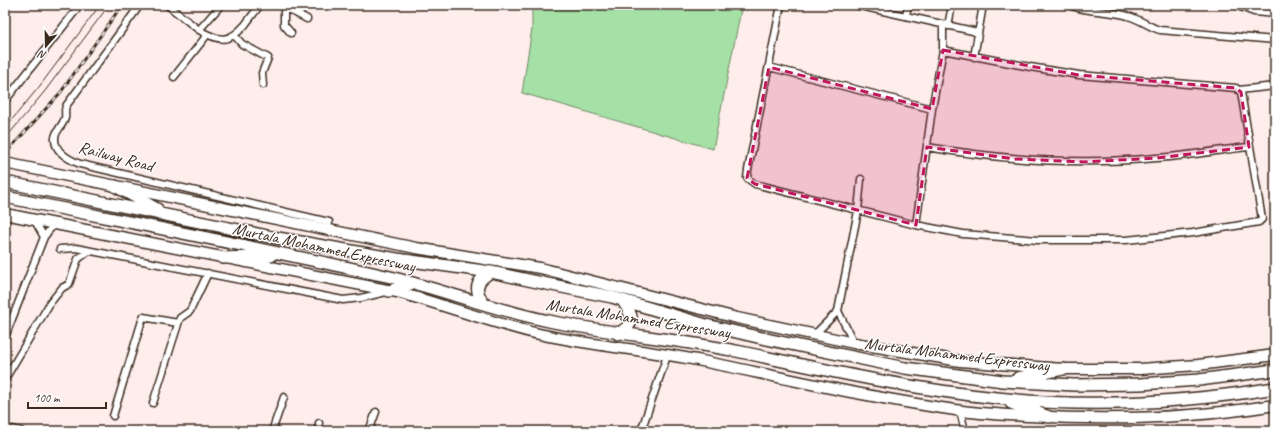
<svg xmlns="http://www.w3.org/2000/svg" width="1280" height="436" font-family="Caveat,sans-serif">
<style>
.green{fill:#a5e0a6;stroke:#708562}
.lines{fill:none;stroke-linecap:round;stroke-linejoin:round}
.minor-casing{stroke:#3b2a1e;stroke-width:9}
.trunk-casing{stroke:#3b2a1e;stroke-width:13}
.motorway-casing{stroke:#3b2a1e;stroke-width:14}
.minor{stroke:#fff;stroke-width:6}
.trunk{stroke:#fff;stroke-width:10}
.motorway{stroke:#fff;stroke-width:11}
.tram{stroke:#3b2a1e;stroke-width:1}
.rail-casing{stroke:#3b2a1e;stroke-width:3}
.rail{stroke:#fff;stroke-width:1.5;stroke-dasharray:4.5;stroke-linecap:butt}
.marked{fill:#c2185b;fill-opacity:0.2;stroke:#c2185b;stroke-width:3;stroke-dasharray:8 5;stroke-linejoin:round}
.labels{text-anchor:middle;stroke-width:3;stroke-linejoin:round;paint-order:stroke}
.street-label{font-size:17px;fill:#3b2a1e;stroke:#fff}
</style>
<rect width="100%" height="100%" fill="#fdeeec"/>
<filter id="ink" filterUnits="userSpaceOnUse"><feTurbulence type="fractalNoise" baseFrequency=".025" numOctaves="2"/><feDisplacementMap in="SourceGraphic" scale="8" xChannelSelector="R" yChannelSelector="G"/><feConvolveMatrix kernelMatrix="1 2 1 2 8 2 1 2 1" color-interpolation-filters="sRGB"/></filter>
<g filter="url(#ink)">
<path class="green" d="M532,5H742L713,149L522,93L532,28Z"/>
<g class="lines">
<defs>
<path id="minor" d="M140,5L66,106C64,110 66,114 65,118C63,125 55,132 55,138C54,152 70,160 80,164L329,222L328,229
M167,5L199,30L221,5
M856,5L973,31L978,34L974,57
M1069,5C1088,13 1109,10 1128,16C1140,19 1149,27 1160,30L1275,40
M1235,5L1254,12L1275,14
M906,16L908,5
M948,26L952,5
M199,30C220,42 229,43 245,25C250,18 255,12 260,5
M291,33L284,25V7L307,19
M978,34L983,5
M235,36L242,44L268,58L262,73L263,85
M769,67L932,109L916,225L755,184L747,178L748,170L781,5
M174,77L207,35
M1239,90L1275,86
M5,101L80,5
M932,109L943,50V25
M927,147C1002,160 1079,165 1156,158C1187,156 1218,150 1249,147
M35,221L44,237
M916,225L963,234L1038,240H1126L1193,233L1259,222L1262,219L1241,92L1236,88L1079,75L1030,67L943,50
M60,249L76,248L343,300L361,298L386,292
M838,311L854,343
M814,335L838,311L858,211L861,179
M5,337L44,237L54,224
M5,379L50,303L62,288L69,284L78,259L89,251
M153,403L180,318L190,311L208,273
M960,411L965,431
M113,416L143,317L178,323
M10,431L13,429L21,431
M272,431L284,397
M318,431L319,423
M369,431L376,412
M641,431L667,356"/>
<path id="trunk" d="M5,163L416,248L540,268L737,318L854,343L960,361L1063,369H1140L1198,365L1275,355
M5,214L397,292C445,305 491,323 539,334C593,346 648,350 702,361C789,379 875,399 962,411C984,414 1007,415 1029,416C1111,421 1194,418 1275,405"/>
<path id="motorway" d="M5,182L272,237L397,259L491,272L547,284L612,297L706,325L771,340L905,368L1003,381L1074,385L1140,384L1199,380L1275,370
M115,186L157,209
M5,197C132,223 260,248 386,276C441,289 494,310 549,321C613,334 678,339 741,352C826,370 910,389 997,398C1089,408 1184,403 1275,388
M223,258L271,256
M389,291L413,283
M484,304C474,290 475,281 491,272
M618,334C636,322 634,319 623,301
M1018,378L1063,369
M1011,403L1049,417"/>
</defs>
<use href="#minor" class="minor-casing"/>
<use href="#trunk" class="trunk-casing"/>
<use href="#motorway" class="motorway-casing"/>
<use href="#minor" class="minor"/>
<use href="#trunk" class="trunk"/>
<use href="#motorway" class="motorway"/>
<path class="tram" d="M5,128L39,87L100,5
M5,139L45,91L109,5"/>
<defs>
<path id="rail" d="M5,154L61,92L122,5"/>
</defs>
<use href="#rail" class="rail-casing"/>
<use href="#rail" class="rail"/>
</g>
</g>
<path class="marked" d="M943,50L1079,75L1236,88L1241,92L1249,147L1157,158L1084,162L1015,159L927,147L916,225L755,184L747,178L769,67L932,109Z"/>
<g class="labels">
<g class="street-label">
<text transform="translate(116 156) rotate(15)" y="6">Railway Road</text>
<text transform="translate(324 247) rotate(12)" y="6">Murtala Mohammed Expressway</text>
<text transform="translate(638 318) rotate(9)" y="6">Murtala Mohammed Expressway</text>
<text transform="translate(957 354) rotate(7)" y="6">Murtala Mohammed Expressway</text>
</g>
</g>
<rect width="1280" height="436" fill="none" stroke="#fff" stroke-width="20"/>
<rect x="10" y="10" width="1260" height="416" fill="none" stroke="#3b2a1e" stroke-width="1.5" filter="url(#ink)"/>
<g transform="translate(46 46) rotate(200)" stroke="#ffffff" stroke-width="3" paint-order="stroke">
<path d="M0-3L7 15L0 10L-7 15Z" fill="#3b2a1e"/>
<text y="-6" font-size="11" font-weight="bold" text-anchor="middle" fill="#3b2a1e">N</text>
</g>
<path d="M28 402v6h78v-6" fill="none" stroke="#3b2a1e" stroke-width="2"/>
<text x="34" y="402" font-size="12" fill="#3b2a1e" stroke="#ffffff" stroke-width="3" paint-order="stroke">100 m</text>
</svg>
